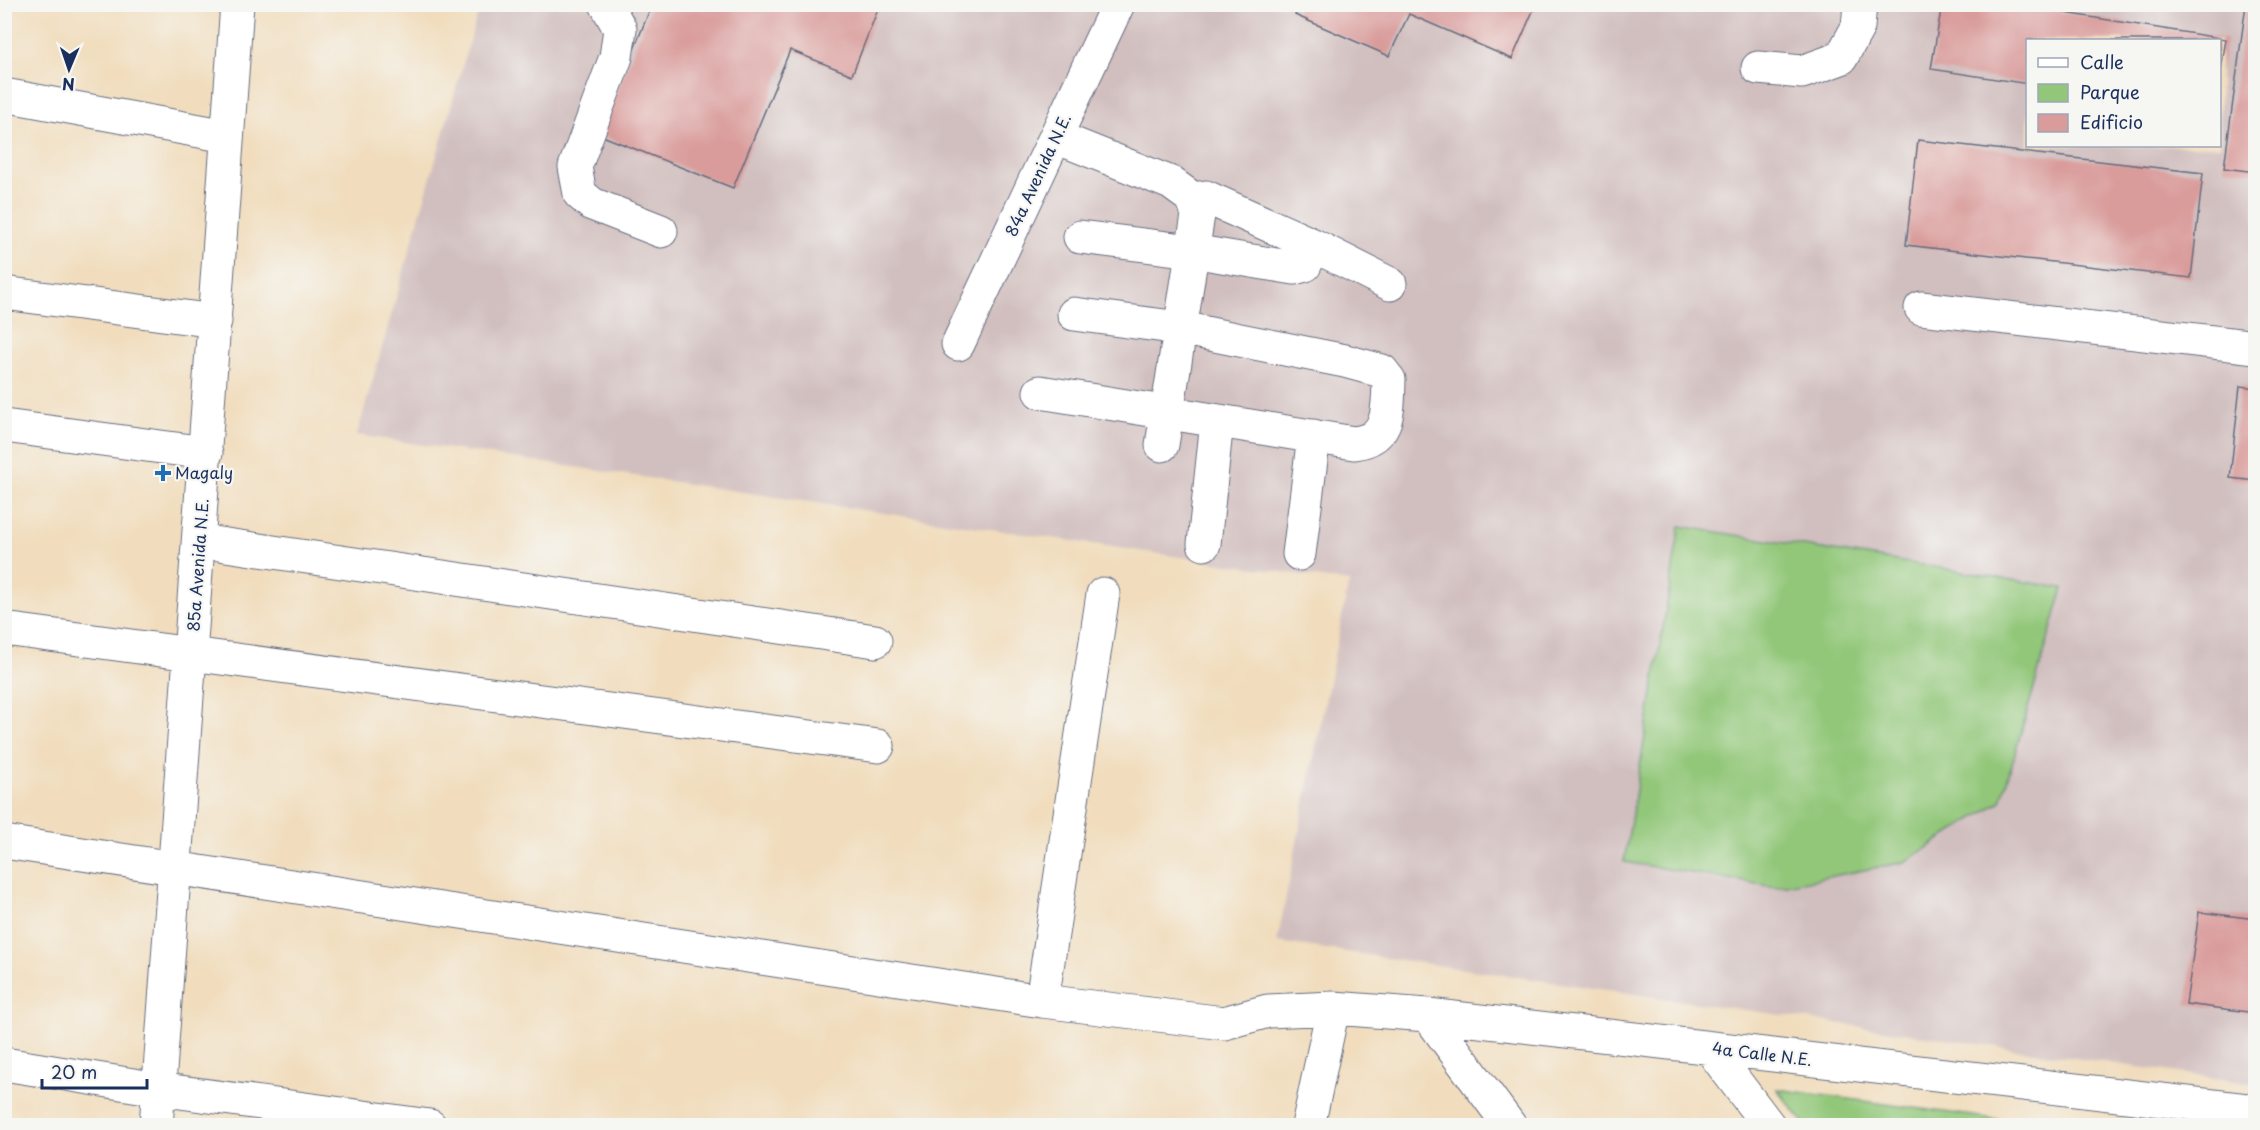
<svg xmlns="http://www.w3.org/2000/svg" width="2260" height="1130" font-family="'Playpen Sans',sans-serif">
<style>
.industrial{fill:#d1bfbf;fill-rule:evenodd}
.green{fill:#92c779;stroke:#567b6c;stroke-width:1.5}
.building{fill:#d99c9b}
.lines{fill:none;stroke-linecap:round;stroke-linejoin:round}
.minor-casing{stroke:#666c7f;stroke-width:35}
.minor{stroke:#fff;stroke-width:33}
.poi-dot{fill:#1f6fb2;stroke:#f6f6f2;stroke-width:2}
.labels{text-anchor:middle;stroke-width:4.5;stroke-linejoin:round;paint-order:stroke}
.street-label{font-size:16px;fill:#1b2f5e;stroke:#f6f6f2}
.poi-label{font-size:16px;fill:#1b2f5e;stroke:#f6f6f2;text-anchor:start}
</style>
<rect width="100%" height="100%" fill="#f6f6f2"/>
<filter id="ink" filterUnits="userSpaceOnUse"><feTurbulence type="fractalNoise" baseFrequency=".0167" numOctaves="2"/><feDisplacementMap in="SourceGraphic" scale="12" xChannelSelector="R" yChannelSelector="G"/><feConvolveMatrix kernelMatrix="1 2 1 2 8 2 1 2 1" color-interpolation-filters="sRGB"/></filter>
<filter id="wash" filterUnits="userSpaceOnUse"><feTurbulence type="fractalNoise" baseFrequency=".008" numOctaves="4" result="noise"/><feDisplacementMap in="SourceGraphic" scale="24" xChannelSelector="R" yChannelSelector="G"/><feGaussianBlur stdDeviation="1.35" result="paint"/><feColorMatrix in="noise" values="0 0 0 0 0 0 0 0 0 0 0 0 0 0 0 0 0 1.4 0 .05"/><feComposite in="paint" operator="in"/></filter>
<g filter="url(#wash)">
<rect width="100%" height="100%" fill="#f1ddbd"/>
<path class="industrial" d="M480,5H2255V1084L1277,942L1349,582L357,435ZM2028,40H2220V146H2028Z"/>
<path class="green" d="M1680,526L2063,588L2001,801L1905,862L1776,887L1624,862Z
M1777,1089L2038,1125H1805Z"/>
<g id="blocks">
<path class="building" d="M652,4H880L852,75L790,50L733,188L600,135Z
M1300,4H1536L1512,59L1409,14L1389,56L1295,15Z
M1942,4H2009L2226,39L2221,70L2220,40H2028V84L1931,69Z
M2246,4H2256V172L2224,168Z
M1918,140L2203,173L2191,278L1906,245Z
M2240,386L2256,388V481L2230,478Z
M2199,912L2256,919V1013L2186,1004Z"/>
</g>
</g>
<g filter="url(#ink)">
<use href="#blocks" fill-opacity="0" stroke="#666c7f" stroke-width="1.5"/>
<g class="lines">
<defs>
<path id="minor" d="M606,4L620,29L616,57L575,167L580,194L592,204L661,231
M1758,68L1802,72L1841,58L1858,27L1860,4
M4,95L227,136
M1056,137L1171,183L1193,199L1198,215L1162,445
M1193,199L1206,197L1313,245L1390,284
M1080,237L1192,251L1294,268L1305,265L1313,245
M4,293L215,321
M1921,308L2256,347
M958,344L1118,4
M1040,392L1354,443C1390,439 1388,410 1389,380L1382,371L1345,361L1180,328L1074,314
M4,426L206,453
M199,541L875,641
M1204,544L1217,421
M1299,554L1314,436
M4,629L878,746
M4,842L1042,1001L1224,1023L1268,1011L1333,1008L1428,1015L2256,1111
M1042,1001L1103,594
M1428,1015L1510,1126
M1710,1048L1769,1126
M4,1064L158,1089L430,1126
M156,1126L237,4
M1308,1126L1333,1008"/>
</defs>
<use href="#minor" class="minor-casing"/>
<use href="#minor" class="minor"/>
</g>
</g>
<path class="poi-dot" d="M160 464h6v6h6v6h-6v6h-6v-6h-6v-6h6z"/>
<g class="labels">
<g class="street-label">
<text transform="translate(1038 175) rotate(-65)" y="6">84a Avenida N.E.</text>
<text transform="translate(198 565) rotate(-86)" y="6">85a Avenida N.E.</text>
<text transform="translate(1762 1054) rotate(7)" y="6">4a Calle N.E.</text>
</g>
<g class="poi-label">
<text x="175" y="479">Magaly</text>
</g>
</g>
<rect width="2260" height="1130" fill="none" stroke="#f6f6f2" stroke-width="24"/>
<rect x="2026" y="39" width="195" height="108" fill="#f6f6f2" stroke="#9ea6b7" stroke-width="1.5"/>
<rect x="2038" y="58" width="30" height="9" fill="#ffffff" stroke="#9ea6b7" stroke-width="1.5"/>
<text x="2080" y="69" font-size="18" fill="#1b2f5e">Calle</text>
<rect x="2038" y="84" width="30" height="18" fill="#92c779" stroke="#9ea6b7" stroke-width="1.5"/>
<text x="2080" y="99" font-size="18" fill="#1b2f5e">Parque</text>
<rect x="2038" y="114" width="30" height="18" fill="#d99c9b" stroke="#9ea6b7" stroke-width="1.5"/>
<text x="2080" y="129" font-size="18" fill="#1b2f5e">Edificio</text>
<g transform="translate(69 69) rotate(182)" stroke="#f6f6f2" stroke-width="4.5" paint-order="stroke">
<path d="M0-4.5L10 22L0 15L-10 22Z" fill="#1b2f5e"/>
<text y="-9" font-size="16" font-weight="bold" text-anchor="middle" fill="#1b2f5e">N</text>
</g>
<path d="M42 1079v9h105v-9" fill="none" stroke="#1b2f5e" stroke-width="3"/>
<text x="51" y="1079" font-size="18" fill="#1b2f5e" stroke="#f6f6f2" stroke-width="4.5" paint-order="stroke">20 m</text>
</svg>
